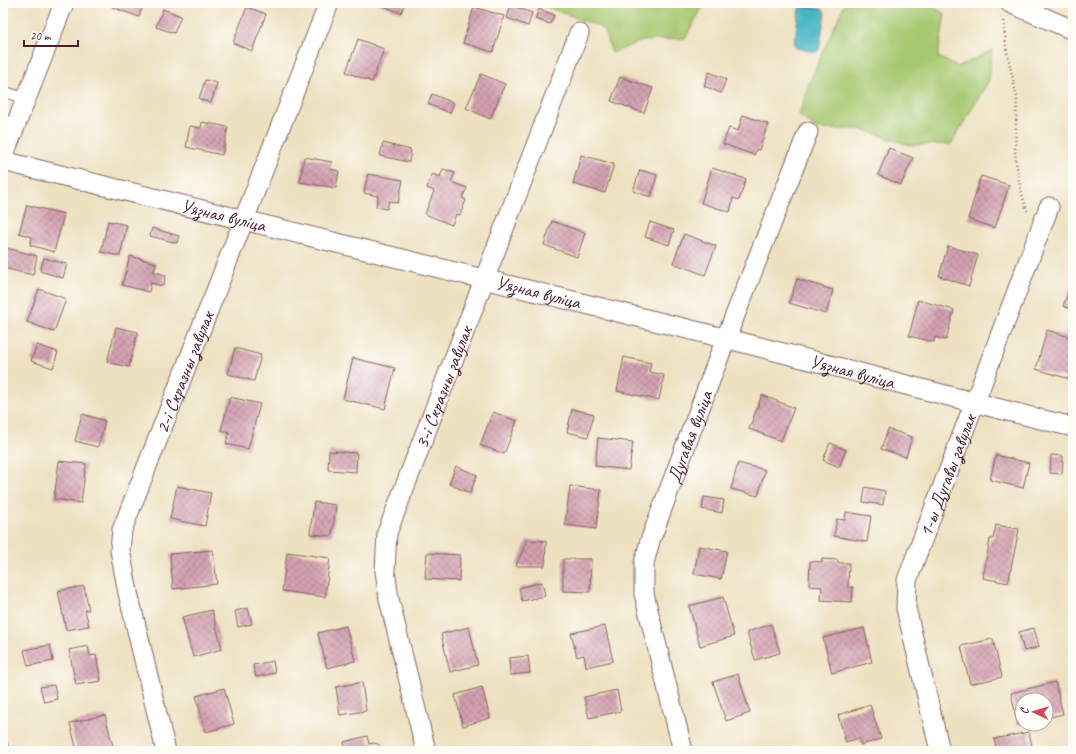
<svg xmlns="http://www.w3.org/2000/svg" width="1076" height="754" font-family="Caveat,sans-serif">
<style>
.grass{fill:#a6c870;stroke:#78744e}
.water{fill:#45b3c1;stroke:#486976}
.building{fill:url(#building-cross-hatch)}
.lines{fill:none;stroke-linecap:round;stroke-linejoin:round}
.service-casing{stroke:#836360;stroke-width:12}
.minor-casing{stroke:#836360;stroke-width:21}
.path{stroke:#836360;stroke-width:2.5;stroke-dasharray:1 3;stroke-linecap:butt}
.service{stroke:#fff;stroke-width:10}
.minor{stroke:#fff;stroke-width:19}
.labels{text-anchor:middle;stroke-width:3.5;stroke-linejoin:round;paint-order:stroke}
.street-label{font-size:19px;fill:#4a1f2b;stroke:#fdfcf7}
</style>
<defs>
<pattern id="building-cross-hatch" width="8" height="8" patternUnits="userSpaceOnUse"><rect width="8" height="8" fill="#d3a1b1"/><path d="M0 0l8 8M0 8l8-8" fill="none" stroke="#ad8390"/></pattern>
</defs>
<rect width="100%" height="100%" fill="#fdfcf7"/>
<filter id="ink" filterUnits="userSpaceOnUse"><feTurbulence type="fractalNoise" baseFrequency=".025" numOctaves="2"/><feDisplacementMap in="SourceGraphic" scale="8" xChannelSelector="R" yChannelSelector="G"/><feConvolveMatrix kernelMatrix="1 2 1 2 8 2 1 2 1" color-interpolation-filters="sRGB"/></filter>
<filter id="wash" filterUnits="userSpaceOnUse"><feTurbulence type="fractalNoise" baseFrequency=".012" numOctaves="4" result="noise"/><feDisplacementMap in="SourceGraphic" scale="16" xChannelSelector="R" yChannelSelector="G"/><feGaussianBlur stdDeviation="0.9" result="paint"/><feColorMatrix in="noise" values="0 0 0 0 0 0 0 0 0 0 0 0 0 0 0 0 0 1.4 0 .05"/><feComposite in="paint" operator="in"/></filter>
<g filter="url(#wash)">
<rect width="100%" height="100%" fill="#eee1c1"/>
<path class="grass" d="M537,3H705L685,38L642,41L612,53L605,32L598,26Z
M845,3H927L945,14L938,57L958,67L992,50L989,80L951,144L909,145L861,129H816L799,115L809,83Z"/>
<path class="water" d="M803,6L823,9L825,13L819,50L816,52L796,48L794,45L799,8Z"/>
<g id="blocks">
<path class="building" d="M113,3H144L139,17L112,7Z
M376,3H405L401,13Z
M511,5L532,13L528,26L507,18Z
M247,7L266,14L252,51L233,43Z
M474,7L504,16L493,52L463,43Z
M163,9L181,16L174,33L156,27Z
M539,9L554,15L550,24L535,19Z
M358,39L384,49L372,82L346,72Z
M709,72L726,79L721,93L704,86Z
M481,74L505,84L490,119L466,108Z
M620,77L653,88L644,113L611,101Z
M205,80L217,83L211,103L199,99Z
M432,94L454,103L450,113L428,104Z
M743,115L768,124L759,150L756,149L754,155L723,144L729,128L738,131Z
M202,122L228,127L222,155L186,147L190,126L201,128Z
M383,143L411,150L409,162L380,156Z
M889,148L913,158L901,185L878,175Z
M581,155L614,164L605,193L573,184Z
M304,157L332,162L330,169L339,171L336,188L300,182Z
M712,168L746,179L739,200L733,198L730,212L701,203Z
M443,169L455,173L451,182L467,188L462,198L466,200L460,215L456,214L452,225L425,214L434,191L427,188L432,174L440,177Z
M640,170L657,175L651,197L633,191Z
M368,174L403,180L398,203L389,201L387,209L376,207L378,196L364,193Z
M981,176L1009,185L995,228L968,219Z
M27,205L64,214L54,252L30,245L32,237L19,233Z
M108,221L127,225L120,256L101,252Z
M552,221L585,233L577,257L544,245Z
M650,222L674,230L669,245L645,237Z
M152,228L179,236L177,243L150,236Z
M684,234L716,246L705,275L673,263Z
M948,246L978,255L969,286L939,276Z
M3,247L37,256L33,275L3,268Z
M130,256L156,263L154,272L166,275L163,286L151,283L149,292L122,285Z
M44,258L67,264L63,278L40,271Z
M797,279L833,290L826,314L789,303Z
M1071,285H1073V310L1063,306Z
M39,289L66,299L54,332L27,322Z
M918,300L954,310L946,340L935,337L934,342L909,336Z
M116,327L138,332L129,367L107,362Z
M1047,330L1073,338V380L1036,369Z
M37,345L58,352L53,368L31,361Z
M235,348L261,355L254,381L228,374Z
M624,357L651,363L649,372L664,375L659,400L617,391Z
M353,358L395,368L385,409L343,399Z
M762,395L794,408L781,441L749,429Z
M230,397L260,404L248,449L226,444L229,432L221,430Z
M572,409L594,414L588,437L567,432Z
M493,412L517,421L504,454L480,445Z
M82,414L105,421L98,447L75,441Z
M888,429L912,437L906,457L881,449Z
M598,438L633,442L629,470L595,466Z
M830,443L846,450L839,467L823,460Z
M329,451L357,453L356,472L328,470Z
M996,455L1029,463L1023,488L990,480Z
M1051,455L1063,456L1062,474L1050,473Z
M59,461L86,464L81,503L54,499Z
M738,463L765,470L758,496L731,489Z
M456,466L477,475L470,493L449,484Z
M177,486L211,493L205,526L170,519Z
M570,486L601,490L596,529L565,525Z
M865,487L885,491L883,505L863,502Z
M704,497L724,500L722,513L702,509Z
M314,502L336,505L332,536L310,534Z
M846,512L871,516L867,542L834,536L837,519L845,520Z
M996,525L1019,529L1008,583L983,578L990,539H993Z
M527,540L546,541L545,566H516Z
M699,546L727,551L721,579L694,574Z
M213,550L217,584L173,589L170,554Z
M287,552L330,558L325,597L282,591Z
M427,553L460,555L459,581L425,579Z
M563,559H591L590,592L563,591Z
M822,559L838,560V563H849L848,587H853L852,602L821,600L822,587L809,586L810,561L822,562Z
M542,582L545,596L522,601L519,588Z
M84,586L89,610H85L89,626L66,630L58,591Z
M723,597L734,636L700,646L689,606Z
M248,608L252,624L238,627L235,611Z
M212,610L222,649L193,657L182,617Z
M771,624L780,653L755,660L747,632Z
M346,626L355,661L327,668L318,633Z
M605,626L613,661L586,667L584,655L577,657L571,633Z
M469,627L478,665L450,672L441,634Z
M864,628L872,662L832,673L823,638Z
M1034,628L1039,647L1024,651L1019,632Z
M993,639L1002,677L970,684L961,646Z
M50,645L53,661L28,666L24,650Z
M88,646L90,656L96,655L101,681L76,685L69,650Z
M528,656L530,673L510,675L509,658Z
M273,661L275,673L256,677L253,665Z
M738,674L750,713L726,721L713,682Z
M362,682L366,711L340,715L336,687Z
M1055,682L1063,714L1046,718V700H1022V724L1018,725L1011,693Z
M54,685L57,699L44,702L40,687Z
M482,687L490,718L463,726L455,695Z
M224,688L234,724L206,732L196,696Z
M617,690L621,711L589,718L584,697Z
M1073,704V721H1072L1068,705Z
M870,705L881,739L861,745L859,738L846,742L838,715Z
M105,715L114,751H77L70,723Z
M1029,732L1033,751H997L994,739Z
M367,736L369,744L373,743L378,744L381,747L382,751H346L344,742Z
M7,742L9,751H3V743Z"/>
</g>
</g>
<g filter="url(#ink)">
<use href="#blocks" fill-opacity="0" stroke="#836360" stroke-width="1"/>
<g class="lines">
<defs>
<path id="service" d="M3,91L26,99"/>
<g id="minor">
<path d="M1010,3L1073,30"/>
<path d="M3,157L64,3"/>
<path id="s1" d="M3,161C243,220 484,277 724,338C840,367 956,399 1073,427"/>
<path id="s2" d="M166,751L128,593L120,550L122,530L329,3"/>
<path id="s3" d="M426,751L389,599L385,571L387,533L579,33"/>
<path id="s4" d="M683,751L644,594V563L650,541L726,338L808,132"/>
<path id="s5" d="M940,751L906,608L907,580L1049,207"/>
</g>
</defs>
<use href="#service" class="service-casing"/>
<use href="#minor" class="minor-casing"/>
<path class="path" d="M1004,21L1006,47L1017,98L1015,154L1020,187L1027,211"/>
<use href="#service" class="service"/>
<use href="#minor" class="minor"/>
</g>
</g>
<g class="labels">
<g class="street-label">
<text dy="7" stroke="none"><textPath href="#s1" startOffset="227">Уязная вуліца</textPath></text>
<text dy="7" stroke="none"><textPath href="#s1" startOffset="551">Уязная вуліца</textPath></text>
<text dy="7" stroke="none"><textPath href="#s1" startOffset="875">Уязная вуліца</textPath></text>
<text dy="7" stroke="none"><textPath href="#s2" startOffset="396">2-і Скразны завулак</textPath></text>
<text dy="7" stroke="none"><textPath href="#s3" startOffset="379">3-і Скразны завулак</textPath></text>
<text dy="7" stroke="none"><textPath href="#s4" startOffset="327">Дугавая вуліца</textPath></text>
<text dy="7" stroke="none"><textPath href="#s5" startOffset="287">1-ы Дугавы завулак</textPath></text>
</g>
</g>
<rect width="1076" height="754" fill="none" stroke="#fdfcf7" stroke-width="16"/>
<g transform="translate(1034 712) rotate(274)"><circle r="19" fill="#fdfcf7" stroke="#b5a4a5"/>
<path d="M0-3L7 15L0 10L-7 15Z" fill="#d1495b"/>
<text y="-6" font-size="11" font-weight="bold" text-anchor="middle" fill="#4a1f2b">С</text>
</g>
<path d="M24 40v6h54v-6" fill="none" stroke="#4a1f2b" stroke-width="2"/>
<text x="30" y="40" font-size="12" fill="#4a1f2b" stroke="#fdfcf7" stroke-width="3" paint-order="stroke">20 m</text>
</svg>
